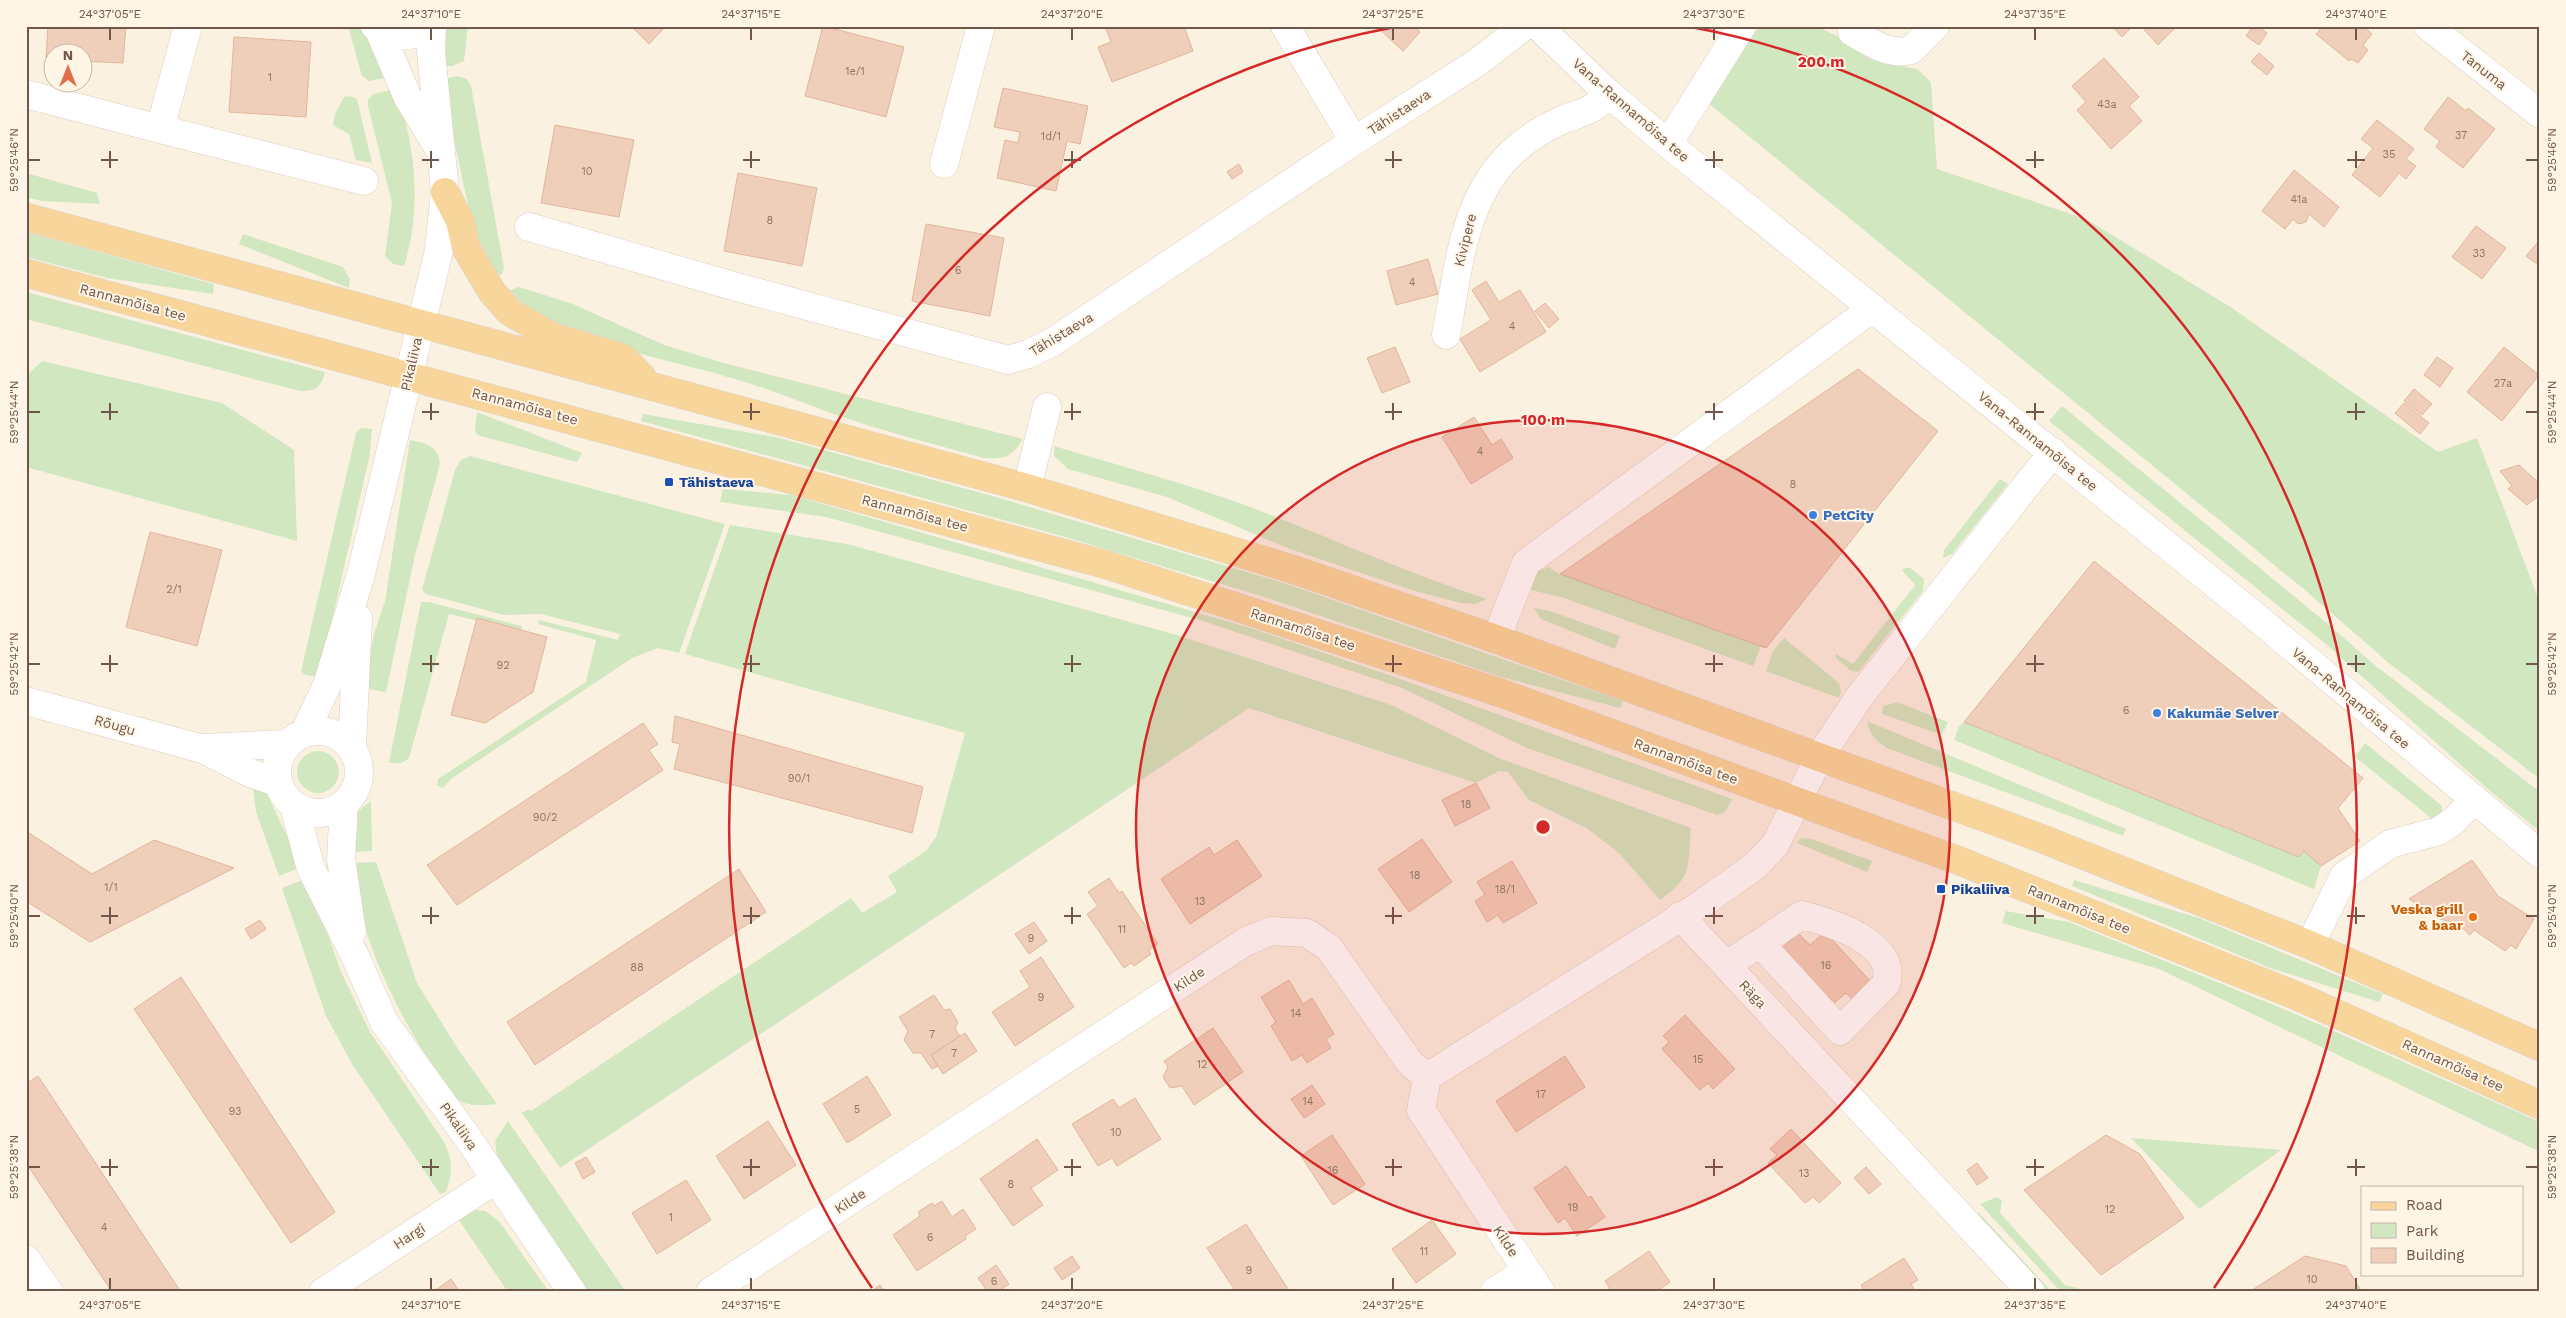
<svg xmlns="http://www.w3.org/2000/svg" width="2566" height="1318" font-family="'Work Sans',sans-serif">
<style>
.green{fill:#d0e7c0}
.building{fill:#efcfb9;stroke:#e1b69b}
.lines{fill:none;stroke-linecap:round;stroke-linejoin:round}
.minor-casing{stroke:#decdbd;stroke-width:29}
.major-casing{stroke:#dad3d0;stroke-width:29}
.minor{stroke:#fff;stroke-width:28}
.major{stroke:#f8d69b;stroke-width:28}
.ticks{fill:none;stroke:#715749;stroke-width:2}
.ring{fill:none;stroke:#d62828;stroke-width:2.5}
.transit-dot{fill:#1a4fb4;stroke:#fef5e6;stroke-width:2}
.shop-dot{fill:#3f7fe0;stroke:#fef5e6;stroke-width:2}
.food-dot{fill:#e8710a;stroke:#fef5e6;stroke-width:2}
.labels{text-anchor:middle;stroke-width:4;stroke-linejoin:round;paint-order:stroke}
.number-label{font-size:11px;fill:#907565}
.street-label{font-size:14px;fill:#715749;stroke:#fef5e6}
.transit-label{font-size:14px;font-weight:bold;fill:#164399;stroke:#fef5e6;text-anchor:start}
.shop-label{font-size:14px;font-weight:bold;fill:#366cbe;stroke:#fef5e6;text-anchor:start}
.food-label{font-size:14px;font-weight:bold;fill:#c56008;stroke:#fef5e6;text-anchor:end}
.centre{fill:#d62828;stroke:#fef5e6;stroke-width:2.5}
.ring-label{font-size:15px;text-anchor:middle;font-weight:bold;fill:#d62828;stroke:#fef5e6;stroke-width:4;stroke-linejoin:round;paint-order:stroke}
.neatline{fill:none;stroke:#715749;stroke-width:2}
.ticks-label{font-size:12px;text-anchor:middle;fill:#715749}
</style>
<rect width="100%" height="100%" fill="#fbf1e1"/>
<path class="green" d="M348,26C370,26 381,60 389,77L369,81L362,76Z
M447,26H468L464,61L452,66H438L443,34Z
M1763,26H1816L1901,66L1917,69L1931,82L1937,169L2086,219L2232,308L2438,452L2477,438L2540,603V779L2390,664L2305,590L1707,102L1750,35Z
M457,76L467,79L471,86L504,268L502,274L494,278L476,241L441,80Z
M395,89C416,143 422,210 404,266L393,264L385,256L392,203L368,106V100L373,94Z
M350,96L357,99L372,163L356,160L349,134L333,125L335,114L344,97Z
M26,173L97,193L100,204L42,201L26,197Z
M26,232L214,284L213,294L107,278L26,257Z
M243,234L343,267L350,279L349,288L239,244Z
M519,287L573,304L664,345L720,362L1023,439C1011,458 1005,459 984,458C945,447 906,437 867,425C823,412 780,392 735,379C659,356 570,345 508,291Z
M26,292L325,372C321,388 316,391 300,391L26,319Z
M42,361L222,403L294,450L297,541L26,467V376Z
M2062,406L2323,620L2376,666L2540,792V832L2490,791L2327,645L2049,421Z
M477,412L582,453L577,462L477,435L475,430Z
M643,414L780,438L996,497L1284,583L1623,701L1620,708L1501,677L1258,595L1058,535L641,421Z
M361,428L372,429L370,454L319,677L305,675L301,671L356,433Z
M410,440C427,444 438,445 440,464L415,555L386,692L362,688L375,631L385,601Z
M1054,446C1120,466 1188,484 1253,508C1332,538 1408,574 1487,599L1475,604L1461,603L1415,591L1290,549L1167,497L1068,469L1054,456Z
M470,456L725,524L679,653L658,648L632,658L452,778L443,788L437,785L438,779L586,682L596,640L538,624L539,620L618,640L620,634L541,614L504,615L426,594L422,590L455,470L461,460Z
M2000,479L2008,484L1952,554L1943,558L1944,550Z
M723,489L792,495L1254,629L1392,676L1732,799C1728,808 1726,813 1717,815L1527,748L1402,688L1203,621L826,517L720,502Z
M730,525L847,544L1177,635L1391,705L1501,759L1691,828C1687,867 1694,876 1660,900L1619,853L1588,829L1529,800L1508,772L1499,771L1476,783L1249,708L560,1168L522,1113L529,1109L531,1111L851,898L862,913L897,892L888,876L926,851L936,837L965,733L685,654Z
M1548,567L1560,574L1761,646L1753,666L1561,597L1531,590L1536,572Z
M1905,568H1910L1924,579L1923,591L1858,672L1851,671L1836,658V654L1853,664L1915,585L1902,570Z
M421,602H429L522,626L521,631L449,614L409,758L402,763H389Z
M1534,608L1550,611L1620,636L1615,649L1541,619Z
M1784,638L1839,683L1841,691L1839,698L1766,671L1773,651Z
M1897,702L1948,722L1942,735L1882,714L1883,706Z
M1867,721L2126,829L2123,836L1887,748C1875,740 1870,735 1867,721Z
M1964,722L2299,857L2304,851L2321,866L2314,889L1954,740L1959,726Z
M2365,743L2441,805L2443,818L2436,822L2355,757Z
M297 772a21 21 0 1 1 42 0a21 21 0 1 1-42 0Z
M252,783L266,792L302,867L279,876L256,812Z
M371,801L372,851L350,852L357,812Z
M1801,838L1812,839L1872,861L1867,872L1797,843Z
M376,862L417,983L458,1049L497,1104C481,1106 462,1107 450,1094C442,1085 436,1073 430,1062C391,1002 361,934 349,863Z
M308,878L341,972L370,1032L444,1142C453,1161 453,1172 446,1192L440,1194L352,1064L326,1016L282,888Z
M2074,880L2199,918L2383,994L2379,1002L2270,968L2072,886Z
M2006,911L2069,922L2286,1010L2540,1122V1152L2159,969L2002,923Z
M508,1121L626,1292H586L498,1164L495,1141Z
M2131,1138L2281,1150L2199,1209Z
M1997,1197L2002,1200L2000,1213L2065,1285L2078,1288L2082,1292H2061L1980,1204Z
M469,1209L485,1211L499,1221L549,1292H508L454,1213Z
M1978,1212L2052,1292H2043L1976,1219Z"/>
<path class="building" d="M48,26H126L123,63L82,61V52H52V59L46,58Z
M631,26H666L649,44Z
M823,26L904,47L886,117L805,96Z
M1105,26H1184L1193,51L1112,82L1098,47L1111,42Z
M1376,26H1414L1420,32L1403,51Z
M2112,26H2133L2122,37Z
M2141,26H2177L2158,45Z
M2253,26H2257L2267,33L2259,45L2246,36Z
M2323,26H2363L2372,34L2363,45L2368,50L2358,63L2351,59L2349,61L2316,34Z
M234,37L311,42L306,117L229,112Z
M2259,53L2274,66L2267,75L2251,62Z
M2104,58L2139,97L2129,106L2142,121L2111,149L2077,110L2086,102L2072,86Z
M1003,88L1088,106L1080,144L1067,141L1056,191L997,178L1005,140L1018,143L1020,132L994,127Z
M2448,97L2466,111L2468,108L2495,129L2463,168L2436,147L2440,141L2424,129Z
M2377,120L2414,149L2406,159L2416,166L2406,179L2399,173L2380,197L2352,175L2373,148L2361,139Z
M555,125L634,140L619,217L541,203Z
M1239,164L1243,172L1232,179L1227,172Z
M2294,170L2339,207L2324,227L2309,214L2306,222L2298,224L2293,219L2285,229L2262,211Z
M738,173L817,188L802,266L724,251Z
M926,224L1004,238L990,316L912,301Z
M2476,226L2506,248L2482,279L2452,257Z
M2538,242L2540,243V266L2526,256Z
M1428,259L1438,294L1396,305L1387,271Z
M1486,281L1499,302L1520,290L1546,332L1480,372L1460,339L1491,320L1472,290Z
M1545,303L1559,319L1549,328L1535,311Z
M1395,347L1410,382L1382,393L1367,358Z
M2504,347L2539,375L2502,421L2467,392Z
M2437,357L2453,368L2440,387L2424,375Z
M1858,369L1938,431L1766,648L1560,574Z
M2414,389L2432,404L2422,415L2404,401Z
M2404,403L2429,423L2420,434L2395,413Z
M1474,417L1492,445L1501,439L1513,458L1471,484L1442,437Z
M2519,465L2540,484V495L2527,505L2508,489L2512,486L2500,471Z
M150,532L222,550L197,646L126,627Z
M2094,561L2363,778L2338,808L2360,841L2321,866L2304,851L2299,857L1964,722Z
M477,618L547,637L533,692L485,723L451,715Z
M675,716L923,787L912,833L674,769L680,744L672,742Z
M643,723L658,744L649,750L663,770L457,905L427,865Z
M1476,783L1490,808L1455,826L1442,800Z
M26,831L92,874L154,840L234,868L90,942L26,901Z
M1422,839L1452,882L1409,912L1378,869Z
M1237,840L1262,876L1190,924L1161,879L1209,847L1214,855Z
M2472,860L2498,896L2534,919L2516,949L2511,945L2505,951L2474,930L2470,935L2458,924L2440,919L2409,899Z
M1512,861L1537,903L1503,923L1498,915L1487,922L1475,901L1485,895L1477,882Z
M739,869L766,912L535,1065L507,1022Z
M1109,878L1119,893L1122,891L1158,944L1149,950L1151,954L1134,966L1131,963L1124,968L1087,914L1098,906L1088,892Z
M260,920L266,929L251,939L245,929Z
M1034,922L1047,941L1029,954L1015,934Z
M1825,932L1871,982L1852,999L1846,993L1833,1004L1781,949L1798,933L1810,945Z
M1041,957L1074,1007L1015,1046L992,1012L1030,987L1020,971Z
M181,977L335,1212L291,1243L134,1009Z
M1289,980L1303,1004L1312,998L1334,1034L1326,1039L1331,1048L1307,1063L1302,1055L1292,1061L1271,1026L1276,1022L1261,997Z
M934,995L944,1010L950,1009L958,1022L955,1029L960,1036L931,1055L938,1066L932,1069L921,1053H913L904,1040L908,1031L899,1017Z
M1685,1015L1735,1069L1713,1089L1708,1083L1700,1090L1662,1049L1669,1042L1663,1036Z
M1213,1028L1243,1072L1194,1105L1182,1086L1170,1088L1163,1077L1168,1067L1164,1061Z
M965,1033L977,1051L943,1074L931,1055Z
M1565,1056L1585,1087L1516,1132L1496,1101Z
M38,1076L181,1292H112L26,1163V1084Z
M867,1076L891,1115L847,1143L823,1104Z
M1312,1085L1325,1104L1304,1118L1291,1099Z
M1135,1098L1161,1139L1117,1166L1112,1158L1098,1166L1072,1124L1113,1099L1119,1108Z
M768,1121L796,1165L744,1199L716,1156Z
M1791,1129L1841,1183L1819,1203L1813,1197L1805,1203L1768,1163L1777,1155L1770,1149Z
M1332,1135L1365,1184L1333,1205L1301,1156Z
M2106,1135L2140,1154L2184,1218L2101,1275L2024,1190Z
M1037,1139L1058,1170L1031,1188L1043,1205L1013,1226L980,1179Z
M586,1157L595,1172L583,1179L575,1163Z
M1977,1163L1988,1178L1977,1185L1967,1170Z
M1566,1166L1588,1198L1591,1196L1605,1217L1577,1236L1565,1218L1558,1223L1534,1188Z
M1866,1167L1881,1184L1869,1194L1854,1178Z
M686,1180L711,1220L657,1254L632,1213Z
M942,1201L952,1217L963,1209L976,1229L965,1236L966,1239L917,1271L893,1235L920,1216L918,1212L932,1203L934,1206Z
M1432,1220L1456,1254L1416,1283L1392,1249Z
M1246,1224L1290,1292H1236L1207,1248Z
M1649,1251L1670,1282L1656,1292H1612L1605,1281Z
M1072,1256L1080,1268L1062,1280L1054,1268Z
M2305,1256L2346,1266L2362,1292H2249Z
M1904,1258L1918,1280L1911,1284L1916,1292H1865L1861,1285Z
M996,1265L1009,1284L998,1292H988L978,1278Z
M451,1279L460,1292H433Z
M880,1285L885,1292H870Z"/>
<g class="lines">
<defs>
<path id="minor" d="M188,26L160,129L364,181
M375,26C391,40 412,38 429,26
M1285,26L1354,141
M1538,26L1608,93L1668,144L2250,612L2540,854
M2428,26L2540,114
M379,30L408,98L440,150
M1852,32C1869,42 1890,56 1911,50L1935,26
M26,94L160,129
M1668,144L1742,26
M944,164L981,26
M529,227L737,287L1008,360L1028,354L1051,343L1354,141L1478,62L1524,26
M1446,335C1460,262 1463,184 1530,138C1541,130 1554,123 1567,118C1575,115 1584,113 1592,108C1598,105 1603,98 1608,93
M1027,488L1047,407
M1496,639L1526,563L1873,308
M26,701L203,749L250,773L277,782
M277 772a41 41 0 1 1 82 0a41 41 0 1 1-82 0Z
M305,732L327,685L361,574L439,250L445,192L431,52L432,26
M352,747L358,618
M205,748L286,744
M344,804L341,859L352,932
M294,806L311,869L355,956L384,1022L468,1138L572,1292
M1680,916L2031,1292
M2310,945L2344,876L2390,844L2439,831L2455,820L2473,799
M1726,965C1752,949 1776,932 1802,915C1832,923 1899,943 1886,984L1840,1031L1760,943
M1427,1077L1700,905L1755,866L1775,845L1820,756L1860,696L2053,452
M26,1259L49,1292
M323,1292L495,1180
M710,1292L1245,942L1271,931L1307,933L1329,948L1410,1063L1427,1077L1421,1110L1541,1292
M1494,1292L1526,1271"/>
<path id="major" d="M445,192L460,221L466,248L492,292L510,312L553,337L623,358L642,377
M26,217L1027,488L1292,569L1496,639L2035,836L2310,945L2540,1047
M26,273L1107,565L1501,693L1957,860L2297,996L2540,1105"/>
</defs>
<use href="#minor" class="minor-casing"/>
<use href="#major" class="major-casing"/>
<use href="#minor" class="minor"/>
<use href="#major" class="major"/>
</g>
<path class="ticks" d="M110,28V40M431,28V40M751,28V40M1072,28V40M1393,28V40M1714,28V40M2035,28V40M2356,28V40M110,151V168M431,151V168M751,151V168M1072,151V168M1393,151V168M1714,151V168M2035,151V168M2356,151V168M28,160H40M101,160H118M422,160H439M743,160H760M1064,160H1081M1385,160H1402M1705,160H1723M2026,160H2044M2347,160H2365M2526,160H2538M110,403V420M431,403V420M751,403V420M1072,403V420M1393,403V420M1714,403V420M2035,403V420M2356,403V420M28,412H40M101,412H118M422,412H439M743,412H760M1064,412H1081M1385,412H1402M1705,412H1723M2026,412H2044M2347,412H2365M2526,412H2538M110,655V672M431,655V672M751,655V672M1072,655V672M1393,655V672M1714,655V672M2035,655V672M2356,655V672M28,664H40M101,664H118M422,664H439M743,664H760M1064,664H1081M1385,664H1402M1705,664H1723M2026,664H2044M2347,664H2365M2526,664H2538M110,907V924M431,907V924M751,907V924M1072,907V924M1393,907V924M1714,907V924M2035,907V924M2356,907V924M28,916H40M101,916H118M422,916H439M743,916H760M1064,916H1081M1385,916H1402M1705,916H1723M2026,916H2044M2347,916H2365M2526,916H2538M110,1159V1176M431,1159V1176M751,1159V1176M1072,1159V1176M1393,1159V1176M1714,1159V1176M2035,1159V1176M2356,1159V1176M28,1167H40M101,1167H118M422,1167H439M743,1167H760M1064,1167H1081M1385,1167H1402M1705,1167H1723M2026,1167H2044M2347,1167H2365M2526,1167H2538M110,1278V1290M431,1278V1290M751,1278V1290M1072,1278V1290M1393,1278V1290M1714,1278V1290M2035,1278V1290M2356,1278V1290"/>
<circle cx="1543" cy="827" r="407" fill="#d62828" fill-opacity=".12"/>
<g class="ring">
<circle cx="1543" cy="827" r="407"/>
<path d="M872 1288A814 814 0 0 1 1395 27M1691 27A814 814 0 0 1 2214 1288"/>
</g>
<g class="transit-dot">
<rect x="664" y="477" width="10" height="10" rx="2.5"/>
<rect x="1936" y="884" width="10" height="10" rx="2.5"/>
</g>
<g class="shop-dot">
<circle cx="1813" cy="515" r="5"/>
<circle cx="2157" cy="713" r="5"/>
</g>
<circle class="food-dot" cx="2473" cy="917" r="5"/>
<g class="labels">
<g class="number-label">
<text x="855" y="75">1e/1</text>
<text x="270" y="81">1</text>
<text x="2107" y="108">43a</text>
<text x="2461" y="139">37</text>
<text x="1051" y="140">1d/1</text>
<text x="2389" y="158">35</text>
<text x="587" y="175">10</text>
<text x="2299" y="203">41a</text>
<text x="770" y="224">8</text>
<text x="2479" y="257">33</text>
<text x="958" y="274">6</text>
<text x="1412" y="286">4</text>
<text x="1512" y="330">4</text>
<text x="2503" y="387">27a</text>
<text x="1480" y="455">4</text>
<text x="1793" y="488">8</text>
<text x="174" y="593">2/1</text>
<text x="503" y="669">92</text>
<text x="2126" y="714">6</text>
<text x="799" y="782">90/1</text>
<text x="1466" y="808">18</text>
<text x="545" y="821">90/2</text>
<text x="1415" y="879">18</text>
<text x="111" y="891">1/1</text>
<text x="1505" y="893">18/1</text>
<text x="1200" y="905">13</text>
<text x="1122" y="933">11</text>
<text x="1031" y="942">9</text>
<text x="1826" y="969">16</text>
<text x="637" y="971">88</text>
<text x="1041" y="1001">9</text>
<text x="1296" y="1017">14</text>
<text x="932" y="1038">7</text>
<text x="954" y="1057">7</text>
<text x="1698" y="1063">15</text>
<text x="1202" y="1068">12</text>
<text x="1541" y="1098">17</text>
<text x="1308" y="1105">14</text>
<text x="857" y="1113">5</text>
<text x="235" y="1115">93</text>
<text x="1116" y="1136">10</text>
<text x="1333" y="1174">16</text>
<text x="1804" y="1177">13</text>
<text x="1011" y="1188">8</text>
<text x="1573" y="1211">19</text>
<text x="2110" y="1213">12</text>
<text x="671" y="1221">1</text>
<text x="104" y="1231">4</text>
<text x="930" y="1241">6</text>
<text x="1424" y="1255">11</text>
<text x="1249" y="1274">9</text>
<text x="2312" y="1283">10</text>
<text x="994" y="1285">6</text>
</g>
<g class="street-label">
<text transform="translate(2484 70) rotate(38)" y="5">Tanuma</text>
<text transform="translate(1631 110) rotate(41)" y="5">Vana-Rannamõisa tee</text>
<text transform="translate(1399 112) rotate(-33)" y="5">Tähistaeva</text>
<text transform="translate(1465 240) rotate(-76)" y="5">Kivipere</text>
<text transform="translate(133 302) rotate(15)" y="5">Rannamõisa tee</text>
<text transform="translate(1061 334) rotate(-31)" y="5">Tähistaeva</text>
<text transform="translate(411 364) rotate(-77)" y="5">Pikaliiva</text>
<text transform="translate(525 406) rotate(15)" y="5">Rannamõisa tee</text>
<text transform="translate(2038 441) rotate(39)" y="5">Vana-Rannamõisa tee</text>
<text transform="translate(915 513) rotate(15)" y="5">Rannamõisa tee</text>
<text transform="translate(1303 629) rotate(18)" y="5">Rannamõisa tee</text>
<text transform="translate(2351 698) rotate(40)" y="5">Vana-Rannamõisa tee</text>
<text transform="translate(115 725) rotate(16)" y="5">Rõugu</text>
<text transform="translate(1686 761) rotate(20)" y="5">Rannamõisa tee</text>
<text transform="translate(2079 909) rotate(22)" y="5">Rannamõisa tee</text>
<text transform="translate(1189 979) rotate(-33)" y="5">Kilde</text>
<text transform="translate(1753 994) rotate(47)" y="5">Räga</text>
<text transform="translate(2453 1065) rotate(24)" y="5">Rannamõisa tee</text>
<text transform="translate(459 1126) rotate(55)" y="5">Pikaliiva</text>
<text transform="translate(850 1201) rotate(-33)" y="5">Kilde</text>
<text transform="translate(409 1236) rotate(-33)" y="5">Hargi</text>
<text transform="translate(1506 1241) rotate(57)" y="5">Kilde</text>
</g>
<g class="transit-label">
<text x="679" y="487">Tähistaeva</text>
<text x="1951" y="894">Pikaliiva</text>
</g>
<g class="shop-label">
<text x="1823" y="520">PetCity</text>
<text x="2167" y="718">Kakumäe Selver</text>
</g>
<g class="food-label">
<text x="2463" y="914">Veska grill<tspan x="2463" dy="16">&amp; baar</tspan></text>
</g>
</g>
<circle cx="1543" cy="827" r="8" class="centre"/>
<g class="ring-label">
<text x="1821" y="67">200 m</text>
<text x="1543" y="425">100 m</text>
</g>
<rect width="2566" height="1318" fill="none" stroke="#fef5e6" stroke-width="55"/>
<rect x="2361" y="1186" width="162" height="90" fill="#fef5e6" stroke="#c6b6a7"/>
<rect x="2371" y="1202" width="25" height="8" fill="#f8d69b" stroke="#c6b6a7"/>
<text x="2406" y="1210" font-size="15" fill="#715749">Road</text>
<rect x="2371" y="1223" width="25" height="15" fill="#d0e7c0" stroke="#c6b6a7"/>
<text x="2406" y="1236" font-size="15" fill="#715749">Park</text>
<rect x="2371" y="1248" width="25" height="15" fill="#efcfb9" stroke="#c6b6a7"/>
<text x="2406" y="1260" font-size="15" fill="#715749">Building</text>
<g transform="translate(68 68)"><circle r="24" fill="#fef5e6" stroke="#c6b6a7"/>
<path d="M0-4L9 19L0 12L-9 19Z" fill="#e16c4a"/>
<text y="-8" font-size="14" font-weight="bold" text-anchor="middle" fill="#715749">N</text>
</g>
<rect x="28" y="28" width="2510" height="1262" class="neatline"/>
<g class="ticks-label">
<text x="110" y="18">24°37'05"E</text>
<text x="431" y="18">24°37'10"E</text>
<text x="751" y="18">24°37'15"E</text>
<text x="1072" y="18">24°37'20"E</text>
<text x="1393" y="18">24°37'25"E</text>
<text x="1714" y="18">24°37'30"E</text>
<text x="2035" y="18">24°37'35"E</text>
<text x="2356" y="18">24°37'40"E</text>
<text transform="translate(14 160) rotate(-90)" y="4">59°25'46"N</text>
<text transform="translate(2552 160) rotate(-90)" y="4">59°25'46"N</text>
<text transform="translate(14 412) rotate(-90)" y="4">59°25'44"N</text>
<text transform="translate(2552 412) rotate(-90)" y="4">59°25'44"N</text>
<text transform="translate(14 664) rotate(-90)" y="4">59°25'42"N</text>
<text transform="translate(2552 664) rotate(-90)" y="4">59°25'42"N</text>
<text transform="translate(14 916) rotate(-90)" y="4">59°25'40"N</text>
<text transform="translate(2552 916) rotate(-90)" y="4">59°25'40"N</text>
<text transform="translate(14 1167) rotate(-90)" y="4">59°25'38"N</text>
<text transform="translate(2552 1167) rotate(-90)" y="4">59°25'38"N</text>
<text x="110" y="1309">24°37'05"E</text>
<text x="431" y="1309">24°37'10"E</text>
<text x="751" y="1309">24°37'15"E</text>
<text x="1072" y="1309">24°37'20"E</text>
<text x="1393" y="1309">24°37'25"E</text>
<text x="1714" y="1309">24°37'30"E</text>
<text x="2035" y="1309">24°37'35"E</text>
<text x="2356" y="1309">24°37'40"E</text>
</g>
</svg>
